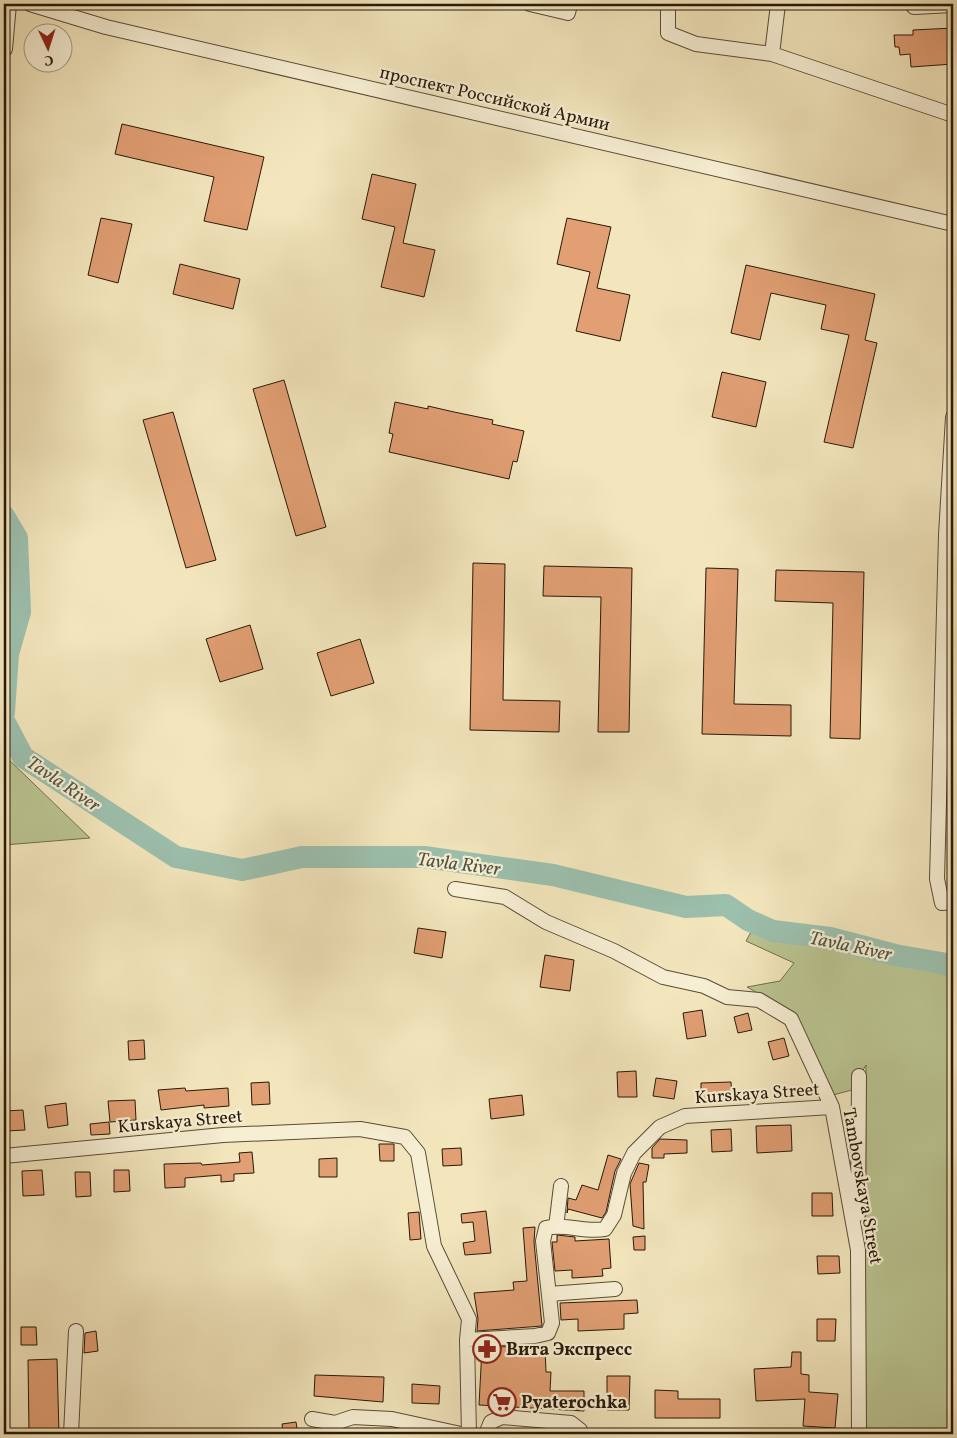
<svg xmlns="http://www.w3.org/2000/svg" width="957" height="1438" font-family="Vollkorn,serif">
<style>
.green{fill:#bac592;stroke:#706f4e}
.water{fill:#9cc0ae;stroke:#6d7d6c}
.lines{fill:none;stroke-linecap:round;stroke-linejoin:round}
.river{stroke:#9cc0ae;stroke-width:22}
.building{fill:#e19f73;stroke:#271909}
.minor-casing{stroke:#5a4c36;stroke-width:16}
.path{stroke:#271909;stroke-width:2.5;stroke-dasharray:1 2.5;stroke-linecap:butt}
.minor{stroke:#f7efd4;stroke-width:14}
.labels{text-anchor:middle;stroke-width:4.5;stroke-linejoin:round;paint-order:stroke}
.street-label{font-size:18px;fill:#271909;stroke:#f7efd4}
.poi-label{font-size:18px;font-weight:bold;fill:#271909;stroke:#f7efd4;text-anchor:start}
.water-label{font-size:19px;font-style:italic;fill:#505343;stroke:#f7efd4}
</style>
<rect width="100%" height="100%" fill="#f3e6bd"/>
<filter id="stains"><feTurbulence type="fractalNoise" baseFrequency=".004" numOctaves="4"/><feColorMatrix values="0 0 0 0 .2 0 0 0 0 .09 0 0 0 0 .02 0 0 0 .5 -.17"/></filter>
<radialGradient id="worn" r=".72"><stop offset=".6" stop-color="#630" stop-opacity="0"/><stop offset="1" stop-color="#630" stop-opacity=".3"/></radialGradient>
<path class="green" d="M4,755L90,838L4,845Z
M751,932L839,948L953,976V1434H865L866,1065L852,1090L833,1095L788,1010L747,987L780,981L794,963L746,941Z"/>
<path class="water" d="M895,955L953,958V969Z"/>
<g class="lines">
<path class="river" d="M4,516L17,538L20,612L8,654L4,712
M4,721L23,757L176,857L242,870L302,857H424L553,875L686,907L726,905L748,920L773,931L830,938L895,955L953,965"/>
</g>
<path class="building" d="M953,28V64L911,67L910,54L900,55L899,47H895L894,35H913V30Z
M122,124L264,157L247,230L204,221L214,177L115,154Z
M372,174L416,184L403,243L435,250L424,297L381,287L395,227L362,219Z
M101,218L132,224L118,283L88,275Z
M567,218L611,227L597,288L630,295L620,341L576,331L590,272L557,264Z
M180,264L240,279L233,309L173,294Z
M746,265L875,294L865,340L877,343L853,448L824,442L849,335L821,329L826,305L771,293L760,340L731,333Z
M722,372L766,382L756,427L712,417Z
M284,380L326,527L296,536L253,389Z
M395,402L428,409V406L454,412L493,420L492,424L524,431L517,462L513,461L509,479L389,452L393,434L389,433Z
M173,412L216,560L186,568L143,420Z
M473,563L505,564L503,700L560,701L559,732L470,730Z
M544,566L632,568L629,732H598L601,597L543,596Z
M706,568L738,569L734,704L791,705V736L702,734Z
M776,570L864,572L860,739L830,738L833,603L775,601Z
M250,625L263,669L220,682L206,639Z
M360,639L374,683L331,696L317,653Z
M418,928L446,932L442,958L414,953Z
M545,955L574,960L570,991L540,987Z
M702,1010L706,1036L687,1039L683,1013Z
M748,1013L752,1030L738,1033L734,1017Z
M784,1038L789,1056L773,1060L768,1042Z
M144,1040L145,1059L129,1060L128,1041Z
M636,1071L637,1097H618L617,1072Z
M656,1078L677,1081L674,1099L653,1096Z
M269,1082L270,1104L252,1105L251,1083Z
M731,1082L732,1099L701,1100V1083Z
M185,1088L186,1091L228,1088L229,1106L204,1108V1105L161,1110L158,1090Z
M522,1095L524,1115L491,1119L489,1099Z
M135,1100L136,1120L110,1122L108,1101Z
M66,1103L68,1125L48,1128L45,1106Z
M23,1110L25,1130L6,1131L5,1111Z
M109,1122L110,1134L91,1135L90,1124Z
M791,1125L792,1151L757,1153L756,1126Z
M731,1129L732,1151L712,1152L711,1130Z
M660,1139L687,1140V1153L664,1154V1158H652V1148Z
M379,1144H394V1161H380Z
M461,1148L462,1165L443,1166L442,1149Z
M252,1152L254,1173L234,1174V1181L221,1182V1175L185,1178V1187L165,1188L164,1164L201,1163L202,1165L240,1162L239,1153Z
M608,1155L621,1159L615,1171L606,1212L602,1218L568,1209L567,1213L568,1198L576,1200L582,1185L598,1190Z
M337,1158V1177H319V1159Z
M639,1163L649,1165L646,1182H643L644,1229L633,1226L630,1184Z
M42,1170L44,1195L23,1196L22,1171Z
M114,1170H129L130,1191L114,1192Z
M75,1172H90L91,1196L76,1197Z
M812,1193H832L833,1216H812Z
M486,1211L491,1253L465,1255L463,1243L475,1241L473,1222L462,1223L461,1214Z
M419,1212L421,1239L410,1240L408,1213Z
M535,1227L534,1242L542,1326L477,1331L478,1319L474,1293L514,1290L513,1282L527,1281L523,1228Z
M557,1235L575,1237V1241L609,1239L611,1268L602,1269L603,1276L589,1277L572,1278V1270L555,1271L552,1242H557Z
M645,1236V1250H634L633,1237Z
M817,1256H839L840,1273L818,1274Z
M637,1300L638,1313L624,1314V1329L578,1331V1319L561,1320L560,1303Z
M817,1319H836L835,1341H817Z
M21,1327H36L37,1345H21Z
M96,1331L98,1351L84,1353L85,1333Z
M517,1346L545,1348L546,1372H551L550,1391H584V1411L479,1405L482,1348Z
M792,1352H801V1374L809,1375V1392L838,1394L835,1428L803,1426L805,1399L756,1401L754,1369L791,1367Z
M57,1359L59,1434H29L28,1360Z
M315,1375L384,1377L383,1402L314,1396Z
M607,1376H630L629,1410H607Z
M412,1384L440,1386L439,1404L412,1403Z
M655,1390L678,1391V1399H720V1418H655Z
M296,1422L298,1434H283L282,1424Z"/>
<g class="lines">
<defs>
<path id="minor" d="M30,4L106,27L953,224
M530,4L568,13L570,4
M668,4V33
M914,7L953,5
M668,33L696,44L772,54L953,115
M5,49L9,4
M772,54L778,4
M953,417L946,535L937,879L942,903L953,902
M455,889L505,897L546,922L614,951L663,977L704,986L727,997L759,1000L791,1019L832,1107L858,1250L859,1434
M4,1156L223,1135L360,1129L405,1137L418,1153L434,1246L469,1319L467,1340L469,1434
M858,1214L859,1076
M556,1227L561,1186
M549,1294L615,1289
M467,1340L535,1336L548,1333L552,1323L543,1241L546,1228C565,1223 585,1233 605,1229L614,1215L624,1173L634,1153L660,1127L685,1116L832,1107
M312,1419L335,1423L353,1417L392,1419L461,1434
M71,1434L76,1331
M486,1434L491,1422L502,1417L571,1423L580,1430L581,1434"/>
</defs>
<use href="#minor" class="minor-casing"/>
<path class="path" d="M951,871L953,879"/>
<use href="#minor" class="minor"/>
</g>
<defs>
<symbol id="pharmacy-ring" viewBox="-11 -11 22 22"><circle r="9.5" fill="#f7efd4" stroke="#8f2418" stroke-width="1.5"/><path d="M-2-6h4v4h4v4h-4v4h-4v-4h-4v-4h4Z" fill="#8f2418"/></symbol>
<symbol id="supermarket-ring" viewBox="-11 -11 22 22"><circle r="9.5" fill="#f7efd4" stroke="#8f2418" stroke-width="1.5"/><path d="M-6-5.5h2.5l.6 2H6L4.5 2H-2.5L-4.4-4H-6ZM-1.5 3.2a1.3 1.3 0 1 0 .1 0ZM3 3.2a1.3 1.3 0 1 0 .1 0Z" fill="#8f2418"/></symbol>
</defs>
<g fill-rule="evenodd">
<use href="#pharmacy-ring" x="471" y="1333" width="32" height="32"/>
<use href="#supermarket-ring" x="486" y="1386" width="32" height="32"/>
</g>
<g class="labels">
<g class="street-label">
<text transform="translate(495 98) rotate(13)" y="6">проспект Российской Армии</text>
<text transform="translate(757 1093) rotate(-4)" y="6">Kurskaya Street</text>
<text transform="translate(180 1121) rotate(-5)" y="6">Kurskaya Street</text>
<text transform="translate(863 1186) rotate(80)" y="6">Tambovskaya Street</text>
</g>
<g class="poi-label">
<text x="506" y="1355">Вита Экспресс</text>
<text x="521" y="1408">Pyaterochka</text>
</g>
<g class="water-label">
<text transform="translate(64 783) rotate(34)" y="7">Tavla River</text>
<text transform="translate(459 863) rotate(7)" y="7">Tavla River</text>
<text transform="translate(851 945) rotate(12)" y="7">Tavla River</text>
</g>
</g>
<rect width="957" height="1438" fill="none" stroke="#f3e6bd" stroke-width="20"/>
<rect x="5" y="5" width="947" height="1428" fill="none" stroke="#271909" stroke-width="2.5"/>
<rect x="10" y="10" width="937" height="1418" fill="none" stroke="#271909"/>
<g transform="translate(48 48) rotate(176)"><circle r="24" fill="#f7efd4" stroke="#a49983"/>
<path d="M0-4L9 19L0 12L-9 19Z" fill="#8f2418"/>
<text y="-8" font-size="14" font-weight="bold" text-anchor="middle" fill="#271909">С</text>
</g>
<rect width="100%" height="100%" filter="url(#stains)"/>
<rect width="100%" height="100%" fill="url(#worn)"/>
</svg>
